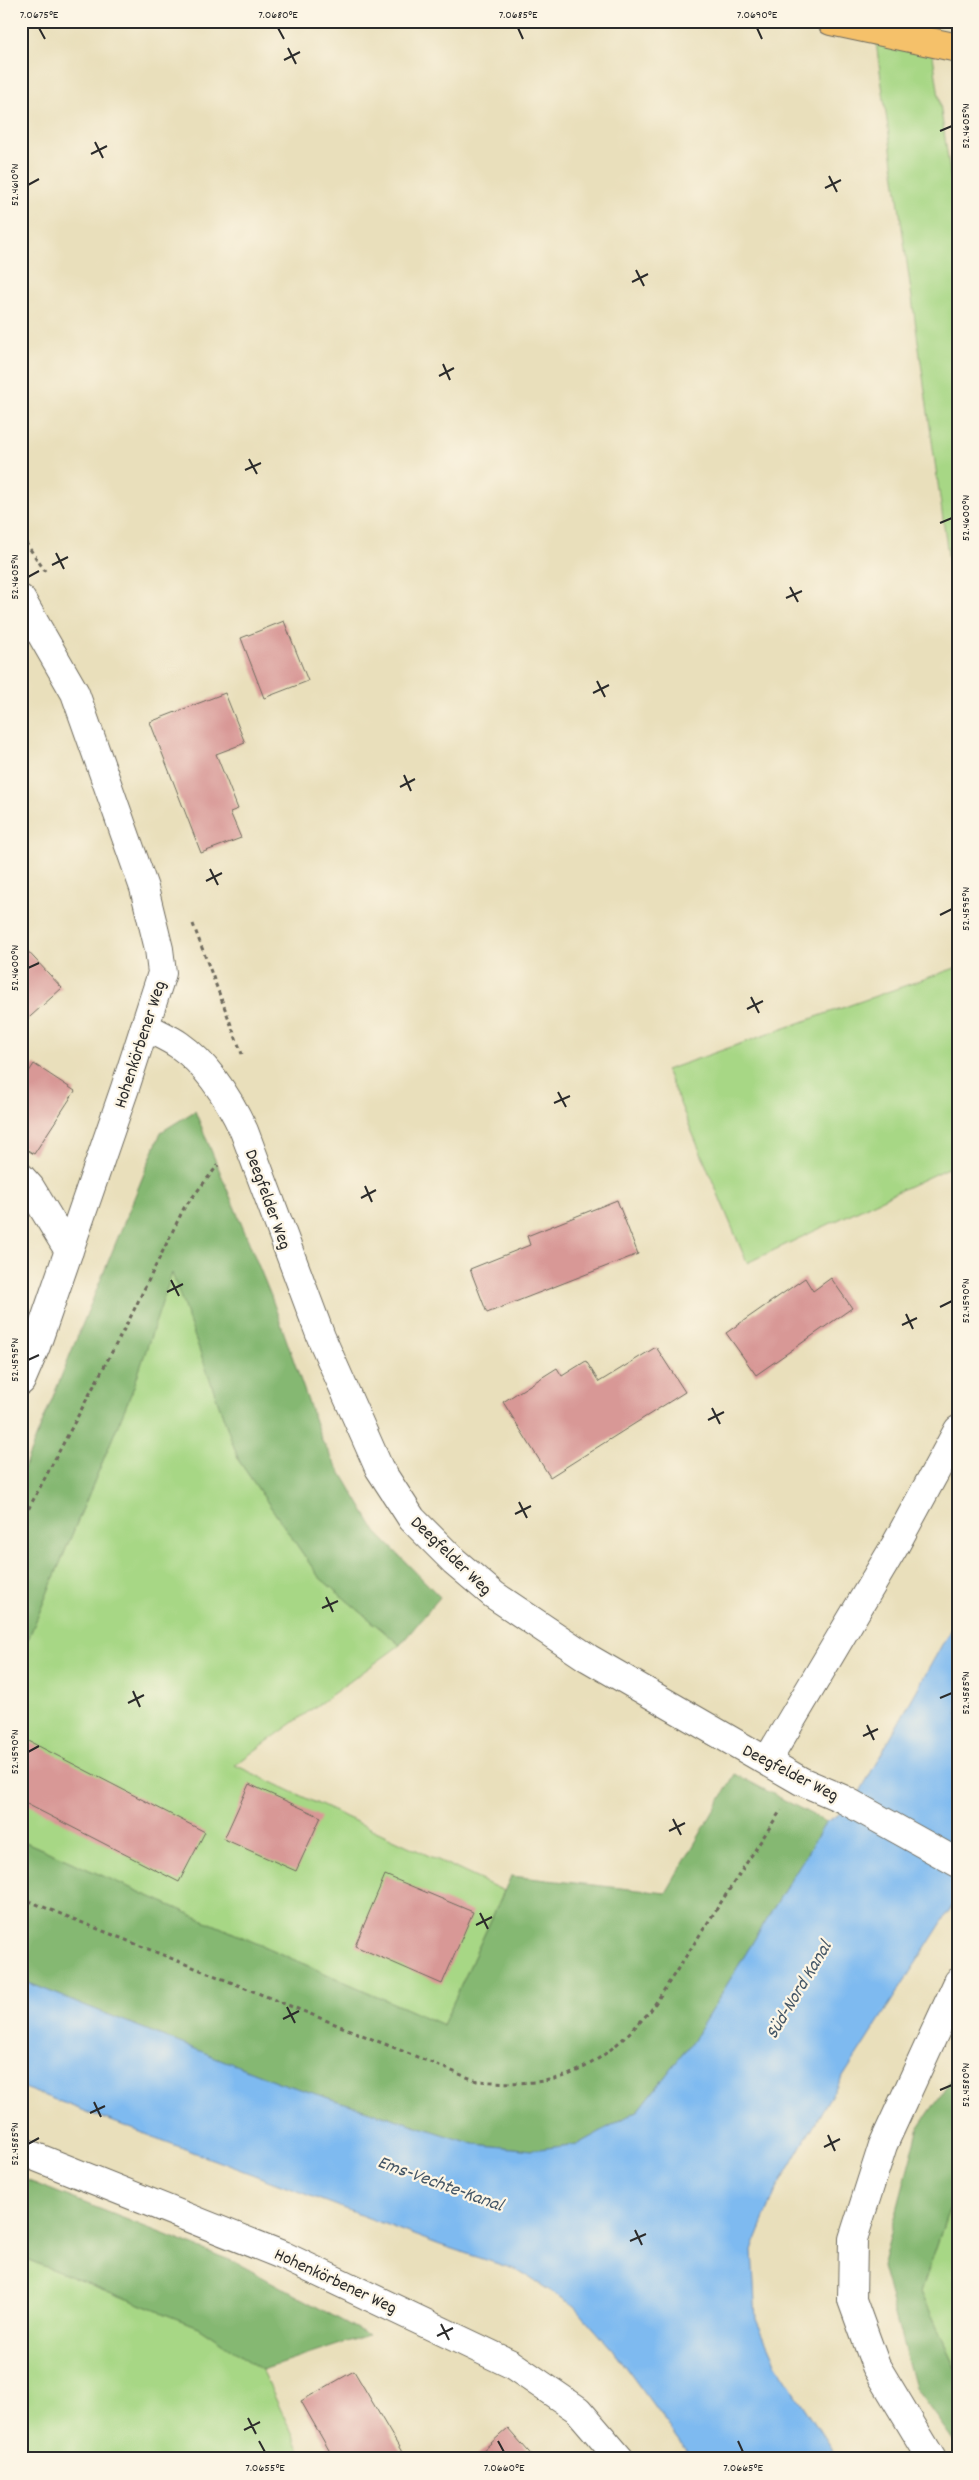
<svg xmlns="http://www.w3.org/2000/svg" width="979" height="2480" font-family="Dekko,sans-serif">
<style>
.green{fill:#a7d785;stroke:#698158}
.forest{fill:#85b872;stroke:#58724e}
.water{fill:#7ebaf0;stroke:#54728e}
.building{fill:#d89896}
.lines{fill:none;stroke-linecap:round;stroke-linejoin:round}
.minor-casing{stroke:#6e6a5d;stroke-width:30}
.major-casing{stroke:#6e6a5d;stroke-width:30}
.path{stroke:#6e6a5d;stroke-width:3;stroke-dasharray:4 4;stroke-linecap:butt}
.minor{stroke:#fff;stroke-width:28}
.major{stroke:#f5c16b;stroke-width:28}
.ticks{fill:none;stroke:#2b2b2b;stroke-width:2}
.labels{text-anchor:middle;stroke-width:4.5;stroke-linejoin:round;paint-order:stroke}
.street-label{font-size:18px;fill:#2b2b2b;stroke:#fcf5e5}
.water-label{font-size:19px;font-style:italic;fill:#445666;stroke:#fcf5e5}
.neatline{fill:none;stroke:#2b2b2b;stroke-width:2}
.ticks-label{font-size:12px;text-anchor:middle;fill:#2b2b2b}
</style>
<rect width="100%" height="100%" fill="#fcf5e5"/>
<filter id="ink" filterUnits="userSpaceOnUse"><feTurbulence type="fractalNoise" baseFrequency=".02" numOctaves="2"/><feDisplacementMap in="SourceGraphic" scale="10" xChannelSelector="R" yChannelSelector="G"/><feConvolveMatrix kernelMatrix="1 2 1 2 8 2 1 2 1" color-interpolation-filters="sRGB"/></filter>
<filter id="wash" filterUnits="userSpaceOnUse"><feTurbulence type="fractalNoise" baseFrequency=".0096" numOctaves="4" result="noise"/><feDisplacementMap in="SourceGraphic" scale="20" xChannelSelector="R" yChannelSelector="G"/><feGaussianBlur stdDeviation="1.12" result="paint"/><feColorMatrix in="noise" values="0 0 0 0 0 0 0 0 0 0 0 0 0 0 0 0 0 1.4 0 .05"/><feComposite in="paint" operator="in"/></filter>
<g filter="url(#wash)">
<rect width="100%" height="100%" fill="#e9dfbb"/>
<path class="green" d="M873,21H928L958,228V626Z
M958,967V1163L747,1263L666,1070Z
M172,1272L239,1461L319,1577L400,1645L235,1765L504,1891L443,2025L21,1840V1656L133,1389Z
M958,2182V2372L921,2292Z
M21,2257L198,2327L262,2370L304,2459H21Z"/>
<path class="forest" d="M195,1111L271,1296L322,1441L376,1532L440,1597L400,1645L319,1577L239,1461L172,1273L133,1389L21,1656V1475L161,1132Z
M735,1774L826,1822L692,2042L639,2110L578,2144L532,2150L474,2144L278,2082L21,1980V1840L443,2025L511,1876L666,1893Z
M958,2070V2182L921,2292L958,2372V2447L915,2388L882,2267L919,2127Z
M21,2178L237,2263L368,2335L262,2370L198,2327L21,2257Z"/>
<path class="water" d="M958,1616V1897L827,2102L775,2193L752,2250L756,2319L776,2364L838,2459H693L612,2349L573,2305L517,2270L440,2245L21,2087V1980L278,2082L474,2144L532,2150L578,2144L639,2110L692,2042L826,1822L838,1815L860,1792Z"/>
<g id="blocks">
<path class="building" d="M284,621L308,681L264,698L241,638Z
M225,693L245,743L216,754L238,809L230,812L241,838L201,853L150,722Z
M21,944L62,988L21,1025Z
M34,1064L75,1091L34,1154L21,1146V1084Z
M617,1200L638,1254L487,1313L470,1269L530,1245L527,1236Z
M805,1278L813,1291L831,1278L852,1308L756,1375L726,1333Z
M656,1347L685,1392L550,1477L503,1402L557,1368L562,1376L586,1361L599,1382Z
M23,1738L205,1832L179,1882L21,1801V1742Z
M249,1784L321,1817L296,1871L224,1839Z
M385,1875L473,1912L442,1984L355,1946Z
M354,2371L406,2459H334L301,2401Z
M508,2428L535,2459H473Z"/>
</g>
</g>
<g filter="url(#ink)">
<use href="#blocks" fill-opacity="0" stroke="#6e6a5d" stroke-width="1"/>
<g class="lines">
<defs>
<path id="minor" d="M21,599L75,693L144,888L159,949L162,973L125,1088L36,1346L21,1381
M146,1027C157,1033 169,1038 179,1045C209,1066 229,1099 244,1131L321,1337L379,1468L412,1519L454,1561L494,1595L588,1658L801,1781L843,1799L958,1863
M21,1177L30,1187L69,1251
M767,1761L896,1544L958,1430
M21,2151L282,2255L511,2364L578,2410L620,2459
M932,2459L876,2366L852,2300L853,2239L883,2145L958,1982"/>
<path id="major" d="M831,21L958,48"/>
</defs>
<use href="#minor" class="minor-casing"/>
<use href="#major" class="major-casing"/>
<path class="path" d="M21,536L45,571
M193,924L242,1054
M21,1523L130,1318L184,1208L218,1165
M21,1898L477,2081C504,2083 535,2085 562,2077C598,2065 626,2038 651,2010L781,1810"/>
<use href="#minor" class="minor"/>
<use href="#major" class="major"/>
</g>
</g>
<path class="ticks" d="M39,28L45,39M278,28L284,39M518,28L523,39M757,28L762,39M288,48L296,64M284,60L300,52M940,131L952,126M95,142L103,158M91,154L107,146M829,176L837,192M28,185L39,179M825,188L841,180M636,270L644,286M632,282L648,274M443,364L450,380M439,376L454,368M249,459L257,474M245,470L261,463M940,523L952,518M56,553L64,569M52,565L68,557M28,577L39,571M790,587L798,602M786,598L802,591M597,681L605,697M593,693L609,685M404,775L411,791M400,787L415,779M210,869L218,885M206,881L222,873M940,915L952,909M28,968L39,963M751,997L759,1013M747,1009L763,1001M558,1092L566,1107M554,1103L570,1096M365,1186L372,1202M361,1198L376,1190M171,1280L179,1296M167,1292L183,1284M940,1307L952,1301M906,1314L913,1329M902,1325L917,1318M28,1360L39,1355M712,1408L720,1424M708,1420L724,1412M519,1502L527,1518M515,1514L531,1506M326,1597L333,1612M322,1608L338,1601M133,1691L140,1707M940,1698L952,1693M128,1703L144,1695M867,1725L874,1740M863,1736L878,1729M28,1752L39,1746M673,1819L681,1835M669,1831L685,1823M480,1913L488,1929M476,1925L492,1917M287,2007L295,2023M283,2019L299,2011M940,2090L952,2085M94,2102L101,2117M90,2113L105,2106M828,2135L835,2151M28,2144L39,2138M824,2147L840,2139M635,2230L642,2245M630,2241L646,2234M441,2324L449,2340M437,2336L453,2328M248,2418L256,2434M244,2430L260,2422M259,2441L265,2452M498,2441L504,2452M738,2441L743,2452"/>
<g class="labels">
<g class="street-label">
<text transform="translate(139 1044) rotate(-72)" y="6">Hohenkörbener Weg</text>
<text transform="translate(269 1199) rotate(70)" y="6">Deegfelder Weg</text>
<text transform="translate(452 1555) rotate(44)" y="6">Deegfelder Weg</text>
<text transform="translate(791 1772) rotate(27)" y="6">Deegfelder Weg</text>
<text transform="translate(336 2280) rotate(25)" y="6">Hohenkörbener Weg</text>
</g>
<g class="water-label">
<text transform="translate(797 1989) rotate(-59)" y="7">Süd-Nord Kanal</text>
<text transform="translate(441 2182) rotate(20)" y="7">Ems-Vechte-Kanal</text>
</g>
</g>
<rect width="979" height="2480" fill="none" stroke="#fcf5e5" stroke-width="55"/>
<rect x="28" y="28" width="924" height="2424" class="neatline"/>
<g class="ticks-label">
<text x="39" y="18">7.0675°E</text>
<text x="278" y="18">7.0680°E</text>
<text x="518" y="18">7.0685°E</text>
<text x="757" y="18">7.0690°E</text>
<text transform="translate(965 126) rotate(-90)" y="4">52.4605°N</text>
<text transform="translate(14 185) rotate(-90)" y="4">52.4610°N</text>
<text transform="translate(965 518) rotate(-90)" y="4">52.4600°N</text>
<text transform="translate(14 577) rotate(-90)" y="4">52.4605°N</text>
<text transform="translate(965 909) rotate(-90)" y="4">52.4595°N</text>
<text transform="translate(14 968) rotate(-90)" y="4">52.4600°N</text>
<text transform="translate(965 1301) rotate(-90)" y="4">52.4590°N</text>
<text transform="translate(14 1360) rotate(-90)" y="4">52.4595°N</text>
<text transform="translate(965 1693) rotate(-90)" y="4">52.4585°N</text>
<text transform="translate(14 1752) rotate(-90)" y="4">52.4590°N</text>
<text transform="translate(965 2085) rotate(-90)" y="4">52.4580°N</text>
<text transform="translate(14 2144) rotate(-90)" y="4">52.4585°N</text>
<text x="265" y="2471">7.0655°E</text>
<text x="504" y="2471">7.0660°E</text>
<text x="743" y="2471">7.0665°E</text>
</g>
</svg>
